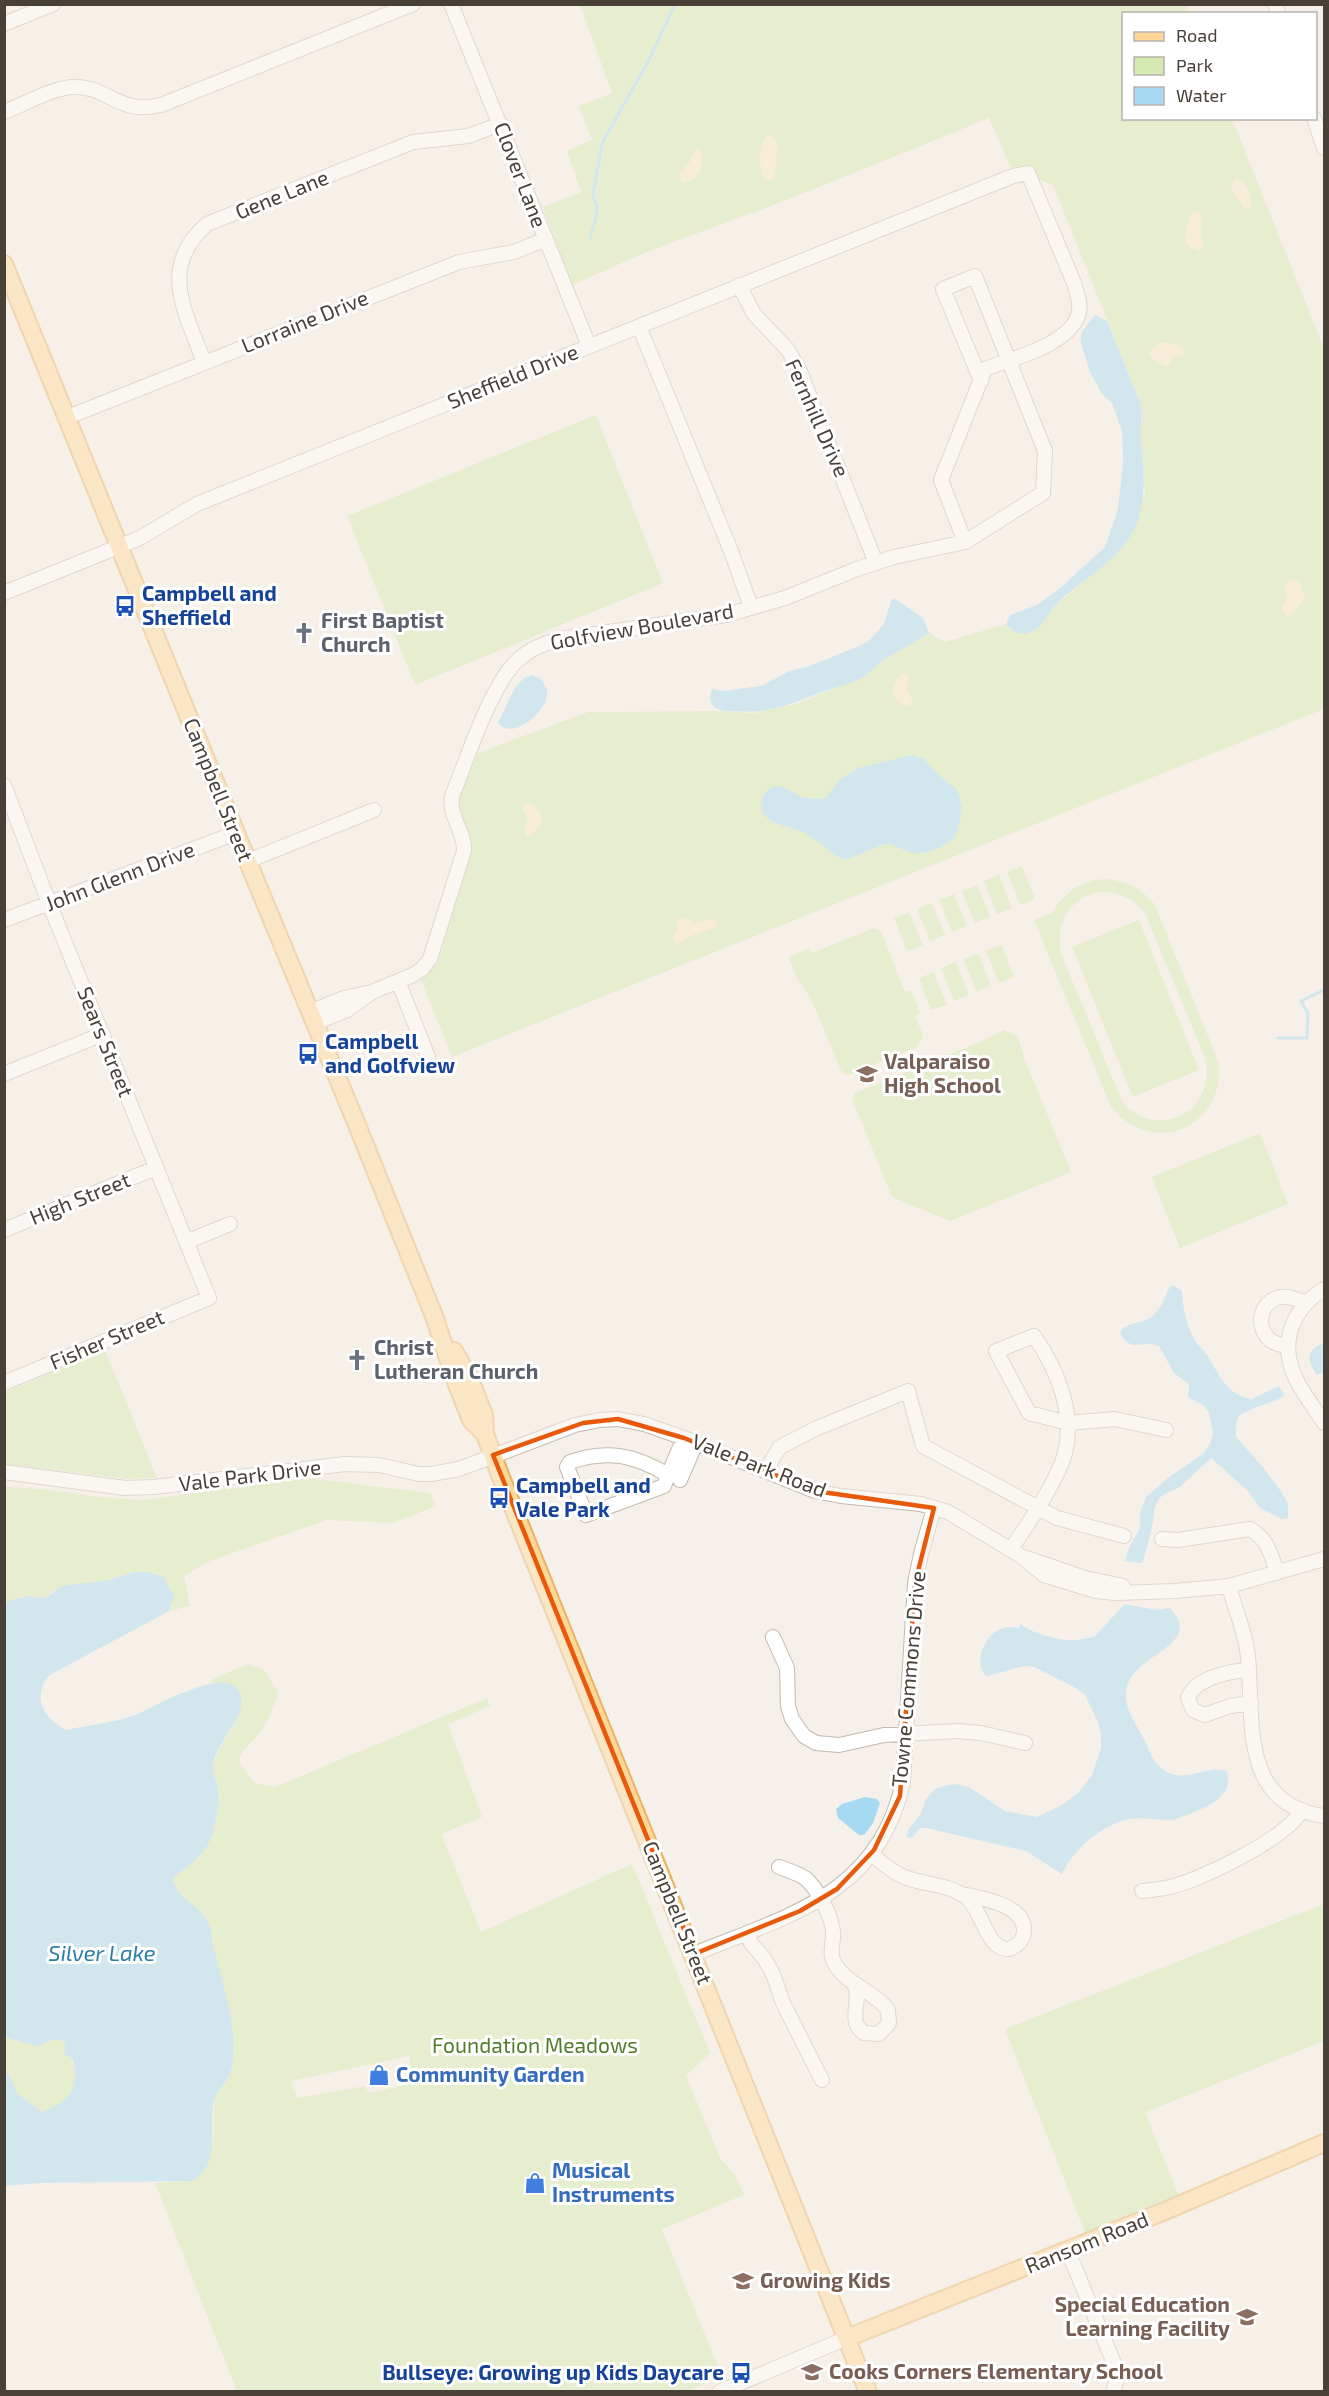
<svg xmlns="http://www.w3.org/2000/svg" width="1329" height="2396" font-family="'Exo 2',sans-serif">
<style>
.green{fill:#d5eab1;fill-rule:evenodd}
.sand{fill:#f9e9c5}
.water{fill:#a5daf2}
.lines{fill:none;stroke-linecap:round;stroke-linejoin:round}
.stream{stroke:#a5daf2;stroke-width:3}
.minor-casing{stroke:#c4baae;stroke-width:16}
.major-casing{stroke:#e7b465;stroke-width:20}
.minor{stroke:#fff;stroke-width:14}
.major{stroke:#ffd898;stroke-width:16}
.marked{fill:none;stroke:#e8590c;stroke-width:4.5;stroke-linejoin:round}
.labels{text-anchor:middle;stroke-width:6;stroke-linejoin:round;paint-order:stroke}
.street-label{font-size:21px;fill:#494037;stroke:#fff}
.transit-label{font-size:21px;font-weight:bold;fill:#164399;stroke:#fff;text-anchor:start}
.worship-label{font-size:21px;font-weight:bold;fill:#5b616d;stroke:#fff;text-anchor:start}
.education-label{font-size:21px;font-weight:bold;fill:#785e54;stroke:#fff;text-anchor:start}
.park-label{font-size:21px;fill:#507d28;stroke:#fff}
.shop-label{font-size:21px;font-weight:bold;fill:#366cbe;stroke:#fff;text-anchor:start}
.water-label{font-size:22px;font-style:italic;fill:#2a7ea7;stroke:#fff}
</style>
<rect width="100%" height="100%" fill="#f5f0e9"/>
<path class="green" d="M580,5H1186L1189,13L1124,14V118L1232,119L1324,349V709L452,1057L421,980L437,964L441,954L470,853L457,809V801L478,753L588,712L719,711L754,713L796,704L864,676L889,657L911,643L919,640L929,633L945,642L1006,624L1011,630L1035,631L1055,606L1084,581L1145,496L1141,431L1143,416L1140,402L1053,185L1012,170L989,118L792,198L649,251L572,285L543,207L581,192L567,151L592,140L579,106L612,93Z
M596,415L663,583L415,685L347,516Z
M1022,866L1035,899L1020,905L1007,872Z
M999,875L1012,908L997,914L984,881Z
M1107,879C1127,881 1142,889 1155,905L1219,1063C1225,1128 1152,1158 1111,1107L1034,920L1052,913L1058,903L1074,888L1095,880ZM1097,892C1117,891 1133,897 1145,913L1205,1058C1218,1111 1157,1143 1122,1101L1062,956C1054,927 1067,900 1097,892Z
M977,885L990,917L975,923L962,891Z
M954,894L967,926L952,932L939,900Z
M932,903L945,935L930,941L917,909Z
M909,912L923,945L907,951L894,918Z
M1139,920L1199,1070L1133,1097L1072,947Z
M874,928L881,931L905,992L911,990L920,1013L915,1016L923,1035L917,1047L849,1075L842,1073L811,999L798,980L788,957L810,948L812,953Z
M1002,945L1014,977L999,983L986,950Z
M979,954L991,986L976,992L964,959Z
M956,962L969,995L954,1001L941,968Z
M934,972L947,1005L931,1010L919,978Z
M1004,1030L1018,1036L1025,1060L1071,1172L950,1221L892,1197L852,1099L855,1093L982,1041Z
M1260,1133L1288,1204L1180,1248L1152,1177Z
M105,1350L157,1478L126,1479L5,1464V1392Z
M306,1478L431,1493L436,1506L393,1523L327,1520L207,1562L184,1576L190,1606L169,1611L172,1606L134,1572L109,1580L54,1590L45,1598L28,1596L5,1602V1487L41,1489L107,1498L144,1500Z
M248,1664L264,1670L278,1692C274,1708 268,1723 257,1736C249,1746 241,1748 239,1762L255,1783L275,1787L487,1698L490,1706L448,1724L482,1817L441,1834L481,1932L632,1864L710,2053L686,2076L720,2158L736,2176L744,2195L662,2229L722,2376L685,2392L237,2391L155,2183L192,2181L214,2140V2098L228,2079L234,2054L212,1942C214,1906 173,1902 173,1878L201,1856L220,1794L213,1773V1764L219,1749L235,1724L213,1682L207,1683L219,1676ZM410,2056L407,2085L369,2093L365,2086L297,2098L291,2081Z
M1324,1904V2041L1145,2112L1179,2196L1086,2235L1005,2029Z
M5,2037L37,2045L55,2039L65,2042C73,2057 81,2083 68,2098C63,2105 50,2109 42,2112L17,2093L10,2076L5,2071Z"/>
<path class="sand" d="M769,135L776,139L777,146L775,176L773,179L767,180L762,175C760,162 757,144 769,135Z
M696,149H700C707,162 698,182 682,183L679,175L689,163Z
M1235,178C1247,181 1251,193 1251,204L1248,209L1243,207L1231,187Z
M1193,211L1199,212L1202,216L1200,234L1204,246L1200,251L1191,248L1185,242C1185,237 1190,214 1193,211Z
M1165,342L1179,345L1185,353L1181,357H1171V363L1166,367L1155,361L1150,355V352L1159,343Z
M1290,579L1299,582L1305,599L1292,614L1287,616L1284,614L1282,609L1287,596L1285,585Z
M902,673L909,676L906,691L913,700L909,706L901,705C890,695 891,683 902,673Z
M525,803L533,804L541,816V821L531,836H527L524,831L528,818L523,809Z
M680,918H686L694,924L713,918L718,923L714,928L693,935L677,945L672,939L677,929V920Z"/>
<path class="water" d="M1095,315L1107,321L1140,402C1143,413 1141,422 1141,434C1142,463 1148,491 1138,520C1124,561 1082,577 1054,607C1048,614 1042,627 1033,631C1023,637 1013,633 1006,624L1010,615L1037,605L1059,589L1105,547L1118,509L1123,462L1122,431L1112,403L1102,394L1090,372L1081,344V333Z
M894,598L923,618L929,633C916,641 904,649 890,656C881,661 874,670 865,676C852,684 836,687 822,692C786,706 770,714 729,711C714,710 707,705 712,689L723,691L761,686L790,671L810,666L859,646L869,641L884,624L891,601Z
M531,675L540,678C543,682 546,686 547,691C550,711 510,743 498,722C508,707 512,681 531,675Z
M912,755L924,759L941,777L957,789L962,807L959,824L955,838L941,847L928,852L911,853L891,844H884L846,860C830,855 821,842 807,834C793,826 772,827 762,812C760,797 766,782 785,788C791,790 796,795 802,797C810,799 818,799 826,798L840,780L858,768Z
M1173,1285L1182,1291C1183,1308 1186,1326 1195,1341C1198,1346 1204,1350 1207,1355C1219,1374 1227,1396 1252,1399L1279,1386L1285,1396C1270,1404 1253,1406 1239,1416L1236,1424V1437L1262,1466L1280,1490L1288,1503V1518L1281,1519L1260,1508L1248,1491L1211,1458C1202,1467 1192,1475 1183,1484C1176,1492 1164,1490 1157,1502C1153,1509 1154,1518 1152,1526C1150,1536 1146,1553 1142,1563L1125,1561L1129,1548L1140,1528V1513L1146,1497L1168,1478L1204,1453L1210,1444L1213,1434L1209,1412L1203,1405L1188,1397L1189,1384L1174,1373L1159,1346L1152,1344L1131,1345L1122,1337L1120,1332C1126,1322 1143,1324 1153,1316C1162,1307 1164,1297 1170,1287Z
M1324,1343V1372L1317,1375C1307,1360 1305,1350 1324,1343Z
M134,1572H147L164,1577L174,1597L169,1611L48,1676C32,1700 44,1718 66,1730C88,1725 112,1723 133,1716C152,1709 235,1658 241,1698C245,1721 212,1746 213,1768C213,1778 219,1786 219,1795C220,1802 217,1810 216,1817C210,1853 200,1857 173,1878C173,1901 214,1906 212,1942C220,1973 237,2024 233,2056C233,2063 231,2072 228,2078C222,2089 214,2093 213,2106C210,2133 220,2166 192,2181L41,2183L5,2186V2071L10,2076L17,2093L42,2112C69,2102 80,2089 73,2059L65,2054V2042L55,2039L37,2046L5,2037V1602L28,1596L45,1598L62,1586L109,1580Z
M1125,1604L1156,1610L1170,1608C1208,1649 1123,1653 1126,1697C1126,1710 1138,1728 1144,1739C1148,1746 1150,1754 1154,1760C1178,1793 1208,1761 1227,1772C1234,1795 1209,1806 1192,1813C1185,1815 1177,1820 1170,1820C1152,1820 1137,1815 1119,1822C1095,1831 1073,1851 1062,1874L1026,1851L926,1828H920L912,1838L906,1837L909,1829L921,1814L926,1799L935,1789L940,1787L955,1784L969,1787L1005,1811L1037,1817L1062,1805L1079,1792L1092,1775L1101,1748V1734L1098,1722L1085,1695L1074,1687L1034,1667L1025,1666L987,1676C971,1663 987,1632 1003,1628C1008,1626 1014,1628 1018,1628L1021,1624C1029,1633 1065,1642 1077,1640C1082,1639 1087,1638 1094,1637Z
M865,1797L877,1799L880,1803L873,1823L864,1835H859L838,1818L836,1809L842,1804Z"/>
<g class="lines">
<path class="stream" d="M590,238L596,218L597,207L593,195L602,143L649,60L675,4
M1278,1038H1307L1308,1014L1301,1001L1324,990"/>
<defs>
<path id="minor" d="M451,4L589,346
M1275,4L1278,14
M4,24L53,4
M4,112C23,105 56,86 75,87C110,87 118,115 161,105L413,4
M1314,118L1324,148
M739,285L754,314L788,350L799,369L876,563
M639,326L731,551L751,607
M204,362C185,311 158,267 207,224L413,142L468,136L501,124
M68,417L459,262L514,252L546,239
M4,593L140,538L197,504L1013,176L1028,173L1074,283C1077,293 1082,306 1078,316C1066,346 1013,358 985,369L941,480L965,542
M4,785L49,903L209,1298L4,1383
M248,861L374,810
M4,920L236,833
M398,981L428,1057
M310,1012L344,998L367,993
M315,1023L347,1010L372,992L413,975L422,969L430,959L464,851C465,831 448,816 452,796C467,760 491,683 519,659C531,648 545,643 560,639L726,615L785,598L857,569L894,557L965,542L1043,493L1045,451L975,276L943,289L981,381
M4,1074L103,1034
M4,1230L156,1168
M186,1242L230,1224
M1324,1289C1295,1307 1280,1338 1293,1372C1299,1389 1314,1407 1324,1423
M1288,1346C1282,1345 1274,1344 1270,1340C1252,1324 1263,1294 1288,1297C1294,1298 1300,1301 1306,1303
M765,1471L780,1447L815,1429L908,1391L923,1446L1057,1518L1124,1536
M4,1472L125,1488L154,1487L345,1464L379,1465L419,1474H431L459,1469L575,1425L600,1420L618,1419L644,1424L684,1438L815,1491L841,1496L921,1504L948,1512L1021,1556L1044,1575L1096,1591L1116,1593L1175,1591L1229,1586L1324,1559
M668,1475C635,1455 607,1449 570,1462L567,1467L586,1515L664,1486C670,1470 677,1454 684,1438
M680,1480L696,1443
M1162,1539L1178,1540L1250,1529C1267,1538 1272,1556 1277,1573
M1011,1549C1027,1526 1058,1479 1065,1453C1075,1412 1057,1369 1034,1336L996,1351L1029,1413L1068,1423L1115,1419L1166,1430
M1027,1558L1085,1578L1123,1586
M1229,1586C1235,1610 1246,1633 1248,1657C1254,1719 1239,1805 1324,1816
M773,1637L787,1668L788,1706L792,1719L804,1736L816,1743L839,1745L884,1735L958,1731L981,1733L1025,1743
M1249,1670C1230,1671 1195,1678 1188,1698L1193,1710L1205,1715L1230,1706L1251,1703
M871,1854C883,1863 895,1875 910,1879C929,1885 951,1885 967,1898C983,1912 987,1951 1009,1949C1017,1946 1024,1940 1024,1931C1025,1904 980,1898 961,1894
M779,1867C788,1870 797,1873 805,1878C817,1888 832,1916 833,1932C834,1943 828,1953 835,1964C847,1985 874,1991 888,2010L889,2023L879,2034L864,2033C846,2021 863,2001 854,1984
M1142,1891C1151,1890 1161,1889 1170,1887C1201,1880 1287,1838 1302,1810
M747,1933L751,1943L764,1958L773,1974L783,2003L822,2080
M694,1954C787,1916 879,1895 903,1782L915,1583L921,1554L934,1508
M1068,2251L1116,2368L1117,2379L1113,2392
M719,2392L847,2338"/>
<path id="major" d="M4,264L236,833L355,1120L434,1316L456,1382L471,1420L485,1434
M454,1351L469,1377L484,1415L485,1434L500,1475L868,2392
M847,2338L1165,2211L1324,2143"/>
</defs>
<use href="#minor" class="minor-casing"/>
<use href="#major" class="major-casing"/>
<use href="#minor" class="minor"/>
<use href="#major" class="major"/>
</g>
<path d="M0 0H1329V2396H0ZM618,1419L684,1438L815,1491L934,1508L915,1583L900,1796L874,1850L837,1889L800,1911L694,1954L493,1455L583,1423Z" fill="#f5f0e9" fill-opacity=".55" fill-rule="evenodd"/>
<path class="marked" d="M618,1419L684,1438L815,1491L934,1508L915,1583L900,1796L874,1850L837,1889L800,1911L694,1954L493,1455L583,1423Z"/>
<defs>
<symbol id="bus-bare" viewBox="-9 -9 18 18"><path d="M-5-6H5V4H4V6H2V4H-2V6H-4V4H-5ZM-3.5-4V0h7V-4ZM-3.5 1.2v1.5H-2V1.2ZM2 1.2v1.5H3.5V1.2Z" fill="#1a4fb4" stroke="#fff" stroke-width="2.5" paint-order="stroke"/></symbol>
<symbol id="church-bare" viewBox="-9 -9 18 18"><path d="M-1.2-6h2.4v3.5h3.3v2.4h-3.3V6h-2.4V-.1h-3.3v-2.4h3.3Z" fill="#6b7280" stroke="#fff" stroke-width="2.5" paint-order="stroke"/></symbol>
<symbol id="school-bare" viewBox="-9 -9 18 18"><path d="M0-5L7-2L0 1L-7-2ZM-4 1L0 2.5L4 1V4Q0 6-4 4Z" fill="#8d6e63" stroke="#fff" stroke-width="2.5" paint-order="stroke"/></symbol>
<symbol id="shop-bare" viewBox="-9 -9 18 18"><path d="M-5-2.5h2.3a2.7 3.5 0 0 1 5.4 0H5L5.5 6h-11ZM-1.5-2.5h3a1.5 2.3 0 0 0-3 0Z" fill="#3f7fe0" stroke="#fff" stroke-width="2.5" paint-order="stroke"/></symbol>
</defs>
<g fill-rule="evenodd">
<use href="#bus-bare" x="110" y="591" width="30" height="30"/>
<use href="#church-bare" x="289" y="618" width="30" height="30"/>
<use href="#bus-bare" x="293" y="1039" width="30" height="30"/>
<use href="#school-bare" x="852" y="1059" width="30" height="30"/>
<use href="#church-bare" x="342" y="1345" width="30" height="30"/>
<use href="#bus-bare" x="484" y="1483" width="30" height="30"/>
<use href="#shop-bare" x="364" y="2060" width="30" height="30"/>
<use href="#shop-bare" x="520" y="2168" width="30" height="30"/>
<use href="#school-bare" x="728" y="2266" width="30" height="30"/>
<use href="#school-bare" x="1232" y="2302" width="30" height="30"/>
<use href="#school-bare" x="797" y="2357" width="30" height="30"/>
<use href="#bus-bare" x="726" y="2358" width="30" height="30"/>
</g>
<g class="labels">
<g class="street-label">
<text transform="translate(520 175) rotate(69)" y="7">Clover Lane</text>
<text transform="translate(282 195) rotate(-22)" y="7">Gene Lane</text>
<text transform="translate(305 322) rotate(-22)" y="7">Lorraine Drive</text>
<text transform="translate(513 377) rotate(-22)" y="7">Sheffield Drive</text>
<text transform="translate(817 418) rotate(66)" y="7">Fernhill Drive</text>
<text transform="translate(642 627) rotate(-10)" y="7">Golfview Boulevard</text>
<text transform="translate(218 790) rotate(68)" y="7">Campbell Street</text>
<text transform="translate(120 877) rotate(-21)" y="7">John Glenn Drive</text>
<text transform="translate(105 1042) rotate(68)" y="7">Sears Street</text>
<text transform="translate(80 1199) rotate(-22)" y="7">High Street</text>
<text transform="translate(107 1340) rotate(-23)" y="7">Fisher Street</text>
<text transform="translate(759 1466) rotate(21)" y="7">Vale Park Road</text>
<text transform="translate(250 1476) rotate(-7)" y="7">Vale Park Drive</text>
<text transform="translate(909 1679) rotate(-85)" y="7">Towne Commons Drive</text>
<text transform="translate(677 1913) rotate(68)" y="7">Campbell Street</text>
<text transform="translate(1087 2243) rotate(-22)" y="7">Ransom Road</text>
</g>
<g class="transit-label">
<text x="142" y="601">Campbell and<tspan x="142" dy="24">Sheffield</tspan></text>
<text x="325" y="1049">Campbell<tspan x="325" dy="24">and Golfview</tspan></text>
<text x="516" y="1493">Campbell and<tspan x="516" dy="24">Vale Park</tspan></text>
<text x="724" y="2380" text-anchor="end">Bullseye: Growing up Kids Daycare</text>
</g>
<g class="worship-label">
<text x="321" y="628">First Baptist<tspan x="321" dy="24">Church</tspan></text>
<text x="374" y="1355">Christ<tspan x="374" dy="24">Lutheran Church</tspan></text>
</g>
<g class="education-label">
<text x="884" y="1069">Valparaiso<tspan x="884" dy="24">High School</tspan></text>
<text x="760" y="2288">Growing Kids</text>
<text x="1230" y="2312" text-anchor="end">Special Education<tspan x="1230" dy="24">Learning Facility</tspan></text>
<text x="829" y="2379">Cooks Corners Elementary School</text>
</g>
<g class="park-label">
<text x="535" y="2053">Foundation Meadows</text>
</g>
<g class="shop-label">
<text x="396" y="2082">Community Garden</text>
<text x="552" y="2178">Musical<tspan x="552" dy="24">Instruments</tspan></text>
</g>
<g class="water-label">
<text x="102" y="1961">Silver Lake</text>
</g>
</g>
<rect width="1329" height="2396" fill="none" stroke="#494037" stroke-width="12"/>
<rect x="1122" y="12" width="195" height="108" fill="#ffffff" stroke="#b6b3af" stroke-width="1.5"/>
<rect x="1134" y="32" width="30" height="9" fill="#ffd898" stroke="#b6b3af" stroke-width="1.5"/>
<text x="1176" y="42" font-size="18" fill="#494037">Road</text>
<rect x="1134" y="57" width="30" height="18" fill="#d5eab1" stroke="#b6b3af" stroke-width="1.5"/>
<text x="1176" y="72" font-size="18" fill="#494037">Park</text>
<rect x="1134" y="87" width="30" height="18" fill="#a5daf2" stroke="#b6b3af" stroke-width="1.5"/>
<text x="1176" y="102" font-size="18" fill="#494037">Water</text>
</svg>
